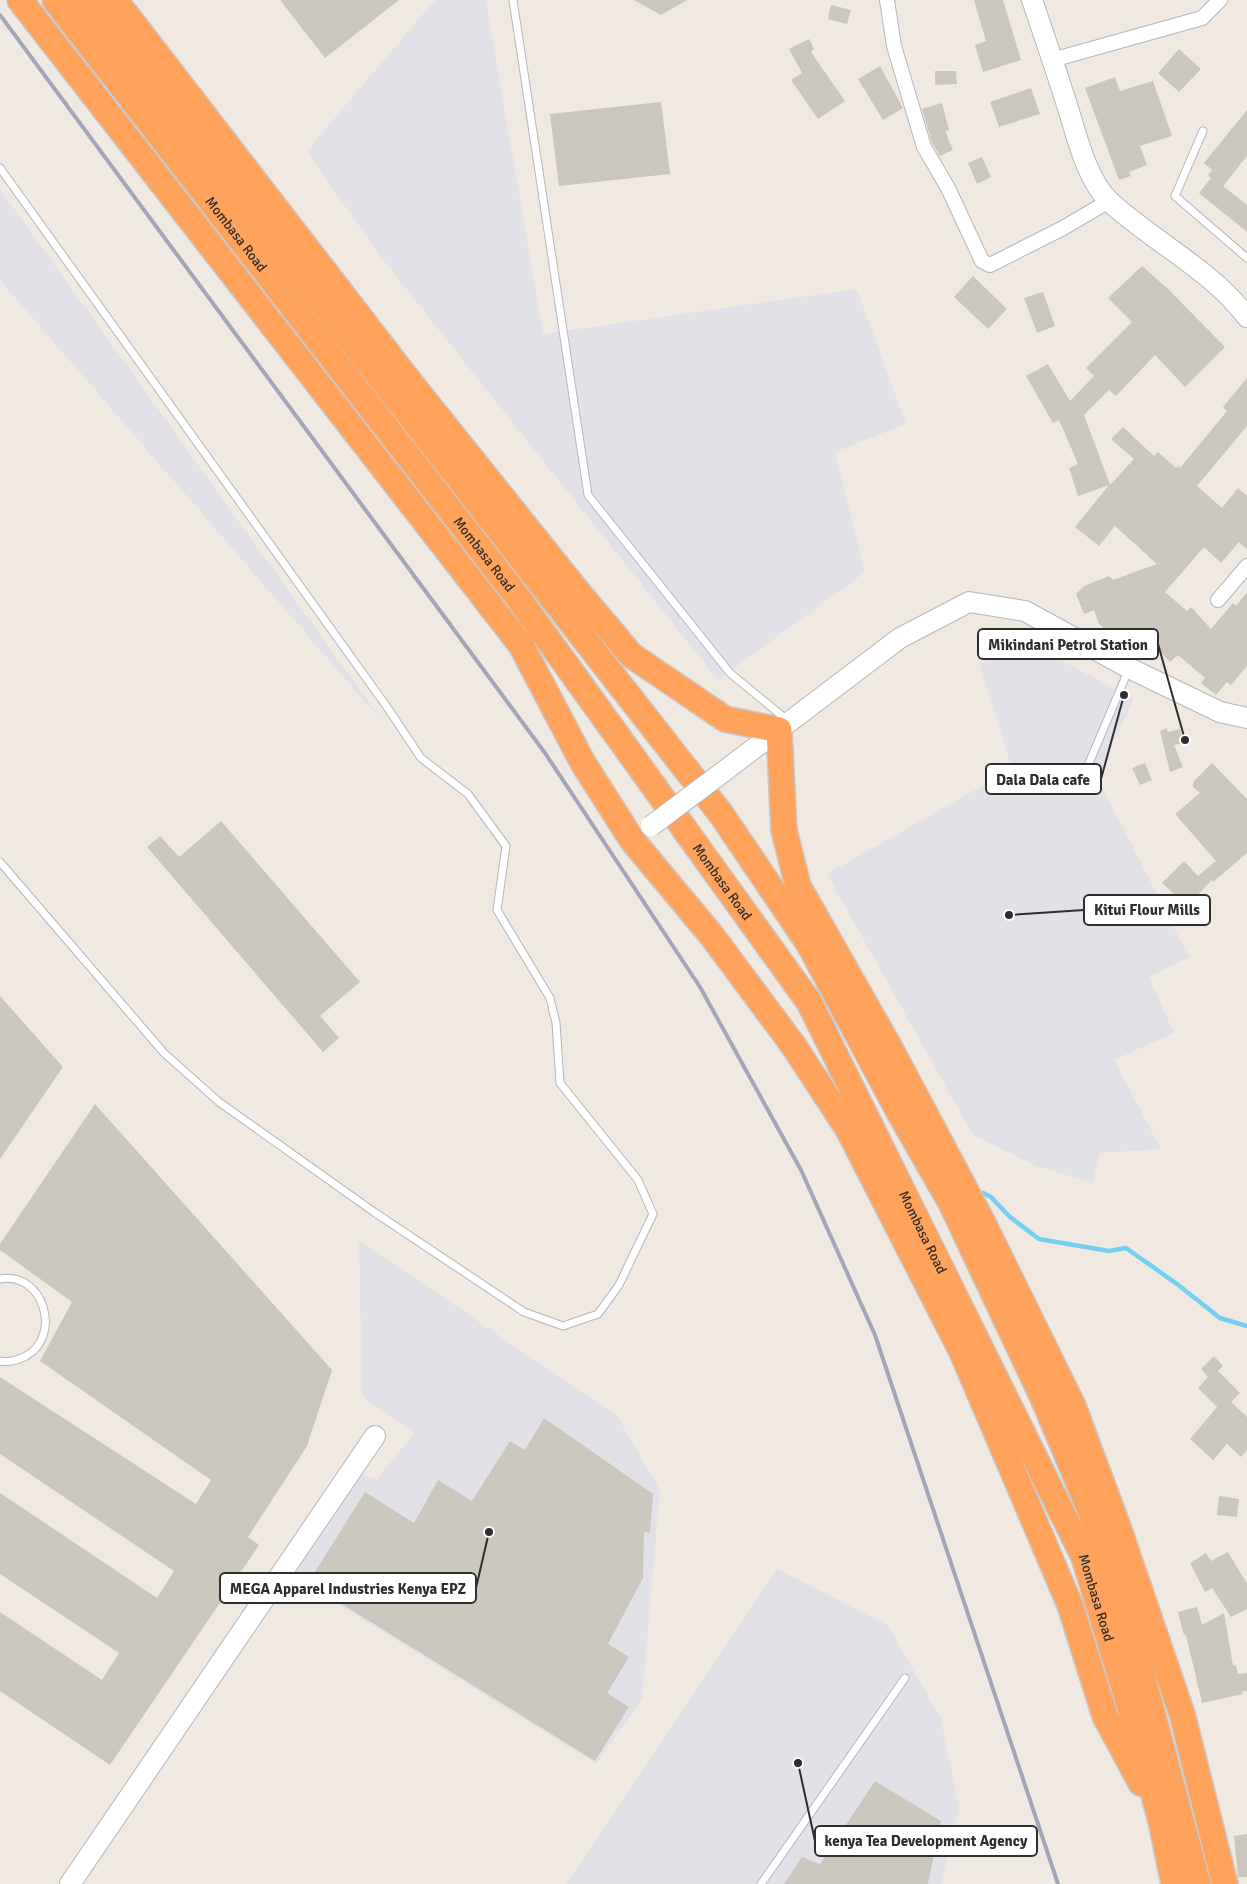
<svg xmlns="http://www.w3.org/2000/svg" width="1247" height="1884" font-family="Signika,sans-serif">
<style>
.industrial{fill:#e3e1e8}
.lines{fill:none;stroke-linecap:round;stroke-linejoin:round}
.stream{stroke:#75cff0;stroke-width:4.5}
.building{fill:#cbc7bf}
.lane-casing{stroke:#b4b7c1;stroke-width:9}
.street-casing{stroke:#b4b7c1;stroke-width:16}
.secondary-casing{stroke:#b4b7c1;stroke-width:22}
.highway-casing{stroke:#c9c9c9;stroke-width:28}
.lane{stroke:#fff;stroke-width:7}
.street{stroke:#fff;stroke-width:14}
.secondary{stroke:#fff;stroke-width:20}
.highway{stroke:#ffa35c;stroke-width:25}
.rail{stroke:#a3a6b8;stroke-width:4}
.secondary-bridge-casing{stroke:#b4b7c1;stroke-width:22;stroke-linecap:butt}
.secondary-bridge{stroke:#fff;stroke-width:20}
.labels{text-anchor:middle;stroke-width:4.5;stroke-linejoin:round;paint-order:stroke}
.street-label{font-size:14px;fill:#2e2e2e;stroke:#fff}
.leader{fill:none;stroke:#2e2e2e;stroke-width:2}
.callout-dot{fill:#2e2e2e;stroke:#fff;stroke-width:2}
.callout{fill:#fff;stroke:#2e2e2e;stroke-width:2}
.callout-label{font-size:15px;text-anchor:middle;font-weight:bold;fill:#2e2e2e}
</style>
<rect width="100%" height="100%" fill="#efe9e1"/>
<path class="industrial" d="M437,0H486L543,334L857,289L906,424L835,452L865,572L718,680L379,255L307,151L433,2Z
M0,189L385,725L0,280Z
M1045,652L1134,699L1097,777L1189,957L1149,977L1174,1033L1114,1060L1161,1149L1099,1153L1093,1183L1036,1166L973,1135L827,874L1012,769L979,662Z
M359,1240L617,1416L660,1490L642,1699L596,1764L291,1575L362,1474L377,1479L414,1433L362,1396Z
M777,1569L888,1625L941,1719L959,1808L941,1884H566Z"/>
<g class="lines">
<path class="stream" d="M983,1193L991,1197L1010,1217L1039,1239L1109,1251L1126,1248L1177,1284L1220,1318L1247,1326"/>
</g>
<path class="building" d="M280,0H399L325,58Z
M634,0H687L661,15Z
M974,0H1003L1021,60L983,72L975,45L986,41Z
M831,5L851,10L847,24L828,19Z
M809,39L814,49L811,52L845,101L818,119L791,80L802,73L789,49Z
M1179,49L1201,69L1179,92L1158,73Z
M880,66L903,108L883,120L858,79Z
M935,71H956L957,84L935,85Z
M1115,77L1120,91L1153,81L1172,136L1140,146L1147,165L1129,172L1131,176L1119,180L1085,88Z
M1031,88L1040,114L999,127L990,102Z
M661,102L670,174L559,186L550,114Z
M942,103L949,130L945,131L953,150L940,156L932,143L922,109Z
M1247,110V156L1223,186L1247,205V232L1199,193L1211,178L1208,175L1212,170L1204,163Z
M982,157L991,177L977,184L968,163Z
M1142,266L1166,287L1225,347L1185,387L1155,355L1116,396L1109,390L1084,415L1110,485L1134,459L1111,439L1123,427L1154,456L1158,452L1176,468L1178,466L1180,468L1227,411L1223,407L1247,378V426L1197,486L1222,508L1238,488L1247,496V549L1239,542L1221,563L1204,547L1165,592L1187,611L1191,607L1211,629L1233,603L1236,606L1247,592V666L1231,685L1227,682L1216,695L1201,683L1205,678L1178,655L1170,662L1150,641L1128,650L1099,624L1094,610L1084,614L1076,594L1084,586L1109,576L1113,580L1157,564L1115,526L1099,546L1075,527L1109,485L1078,496L1069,468L1078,464L1059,420L1053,423L1026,376L1048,364L1070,401L1094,376L1086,368L1132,322L1108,298Z
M973,276L1007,309L988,329L954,297Z
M1043,292L1055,326L1037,333L1024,298Z
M1167,728L1168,732L1180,729L1183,743L1174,745L1183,767L1170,772L1160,731Z
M1145,763L1152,780L1140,785L1132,768Z
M1212,763L1247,799V853L1213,882L1212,880L1187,906L1162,883L1184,861L1198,876L1216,861L1175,814L1200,793L1193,787V782Z
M221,821L360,982L320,1016L339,1038L323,1052L147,847L160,836L179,857Z
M0,996L63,1067L0,1159Z
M95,1104L332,1370L307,1446L248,1537L259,1545L110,1765L0,1691V1612L102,1680L119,1653L0,1574V1493L157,1598L174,1571L0,1454V1377L196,1504L211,1480L40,1361L72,1302L0,1250V1244Z
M1214,1356L1223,1366L1218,1371L1240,1393L1231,1402L1247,1417V1450L1241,1457L1227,1444L1213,1460L1190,1439L1217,1407L1198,1388L1208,1377L1201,1369Z
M544,1418L653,1494L650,1533L644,1532L643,1578L608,1644L629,1657L607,1693L629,1707L595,1761L308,1583L365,1492L414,1523L438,1480L472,1501L510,1441L525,1450Z
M1219,1496L1239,1499L1237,1517L1217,1515Z
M1228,1552L1247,1584V1609L1231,1617L1212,1588L1205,1592L1190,1563L1206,1553L1211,1561Z
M1197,1607L1202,1625L1224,1613L1233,1666L1236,1665L1238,1674L1247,1673V1691H1242L1243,1694L1202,1703L1186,1635H1184L1178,1612Z
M875,1781L941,1821L928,1884H784L802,1857L820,1864Z
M1247,1834V1877H1238L1234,1836Z"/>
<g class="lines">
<defs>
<path id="lane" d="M513,0L588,495L730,673L787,720
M1203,131L1175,196L1247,258
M0,168L387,707L421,758L468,794L506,846L497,910L550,998L556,1023L560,1083L638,1180L653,1214L619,1285L598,1314L563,1326L524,1312L374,1212L219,1102L164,1053L0,862
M1084,775L1128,671
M0,1279C43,1271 63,1335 26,1356C18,1360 9,1363 0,1361
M761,1884L905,1678"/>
<path id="street" d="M887,0L894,46L924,147L948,188L982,261L990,265L1063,228L1109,201
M1052,60L1202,18L1220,0
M1218,600L1247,566"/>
<path id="secondary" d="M1032,0C1044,35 1056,70 1067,105C1077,136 1086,179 1110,202C1154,242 1210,269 1247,317
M723,772L900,638L969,602L1025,611L1129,668L1220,712L1247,718
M70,1884L375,1436"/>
<g id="highway">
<path d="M20,0L521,645L583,763L632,840L712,936L793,1045L848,1129L962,1352L1070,1605L1105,1716L1141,1783"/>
<path id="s1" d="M55,0L516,595L809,1002L1084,1557L1133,1717L1161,1821L1174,1884"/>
<path d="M85,0L721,814L809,944L899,1112L951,1203L1043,1398L1091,1512L1128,1623L1198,1884"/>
<path d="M115,0L409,381L578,592L631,655L725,719L779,730L784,830L798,886L890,1048L982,1221L1073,1406L1118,1527L1182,1714L1225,1884"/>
</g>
</defs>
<use href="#lane" class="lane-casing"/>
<use href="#street" class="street-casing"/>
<use href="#secondary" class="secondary-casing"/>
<use href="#highway" class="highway-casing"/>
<use href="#lane" class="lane"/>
<use href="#street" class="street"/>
<use href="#secondary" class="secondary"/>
<use href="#highway" class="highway"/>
<path class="rail" d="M0,15L545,753L700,987L801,1170L875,1335L1058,1884"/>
<defs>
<path id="secondary-bridge" d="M651,826L723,772"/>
</defs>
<use href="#secondary-bridge" class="secondary-bridge-casing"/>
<use href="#secondary-bridge" class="secondary-bridge"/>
</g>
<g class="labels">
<g class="street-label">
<text dy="5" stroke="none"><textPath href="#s1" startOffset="296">Mombasa Road</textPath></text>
<text dy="5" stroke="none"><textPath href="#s1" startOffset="701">Mombasa Road</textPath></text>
<text dy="5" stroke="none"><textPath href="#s1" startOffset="1106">Mombasa Road</textPath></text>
<text dy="5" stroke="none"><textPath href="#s1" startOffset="1511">Mombasa Road</textPath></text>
<text dy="5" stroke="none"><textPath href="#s1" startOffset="1916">Mombasa Road</textPath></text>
</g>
</g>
<path class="leader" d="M1185 740L1158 644M1124 695L1101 779M1009 915L1084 910M489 1532L476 1588M798 1763L815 1841"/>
<g class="callout-dot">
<circle cx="1185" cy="740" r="5"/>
<circle cx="1124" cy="695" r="5"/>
<circle cx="1009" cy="915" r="5"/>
<circle cx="489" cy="1532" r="5"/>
<circle cx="798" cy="1763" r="5"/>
</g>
<g class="callout">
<rect x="978" y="629" width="180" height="30" rx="5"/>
<rect x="986" y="764" width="115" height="30" rx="5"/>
<rect x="1084" y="895" width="126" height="30" rx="5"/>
<rect x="220" y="1573" width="256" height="30" rx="5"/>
<rect x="815" y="1826" width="222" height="30" rx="5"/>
</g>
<g class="callout-label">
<text x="1068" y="650">Mikindani Petrol Station</text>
<text x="1043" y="785">Dala Dala cafe</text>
<text x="1147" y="915">Kitui Flour Mills</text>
<text x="348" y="1594">MEGA Apparel Industries Kenya EPZ</text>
<text x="926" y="1846">kenya Tea Development Agency</text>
</g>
</svg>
